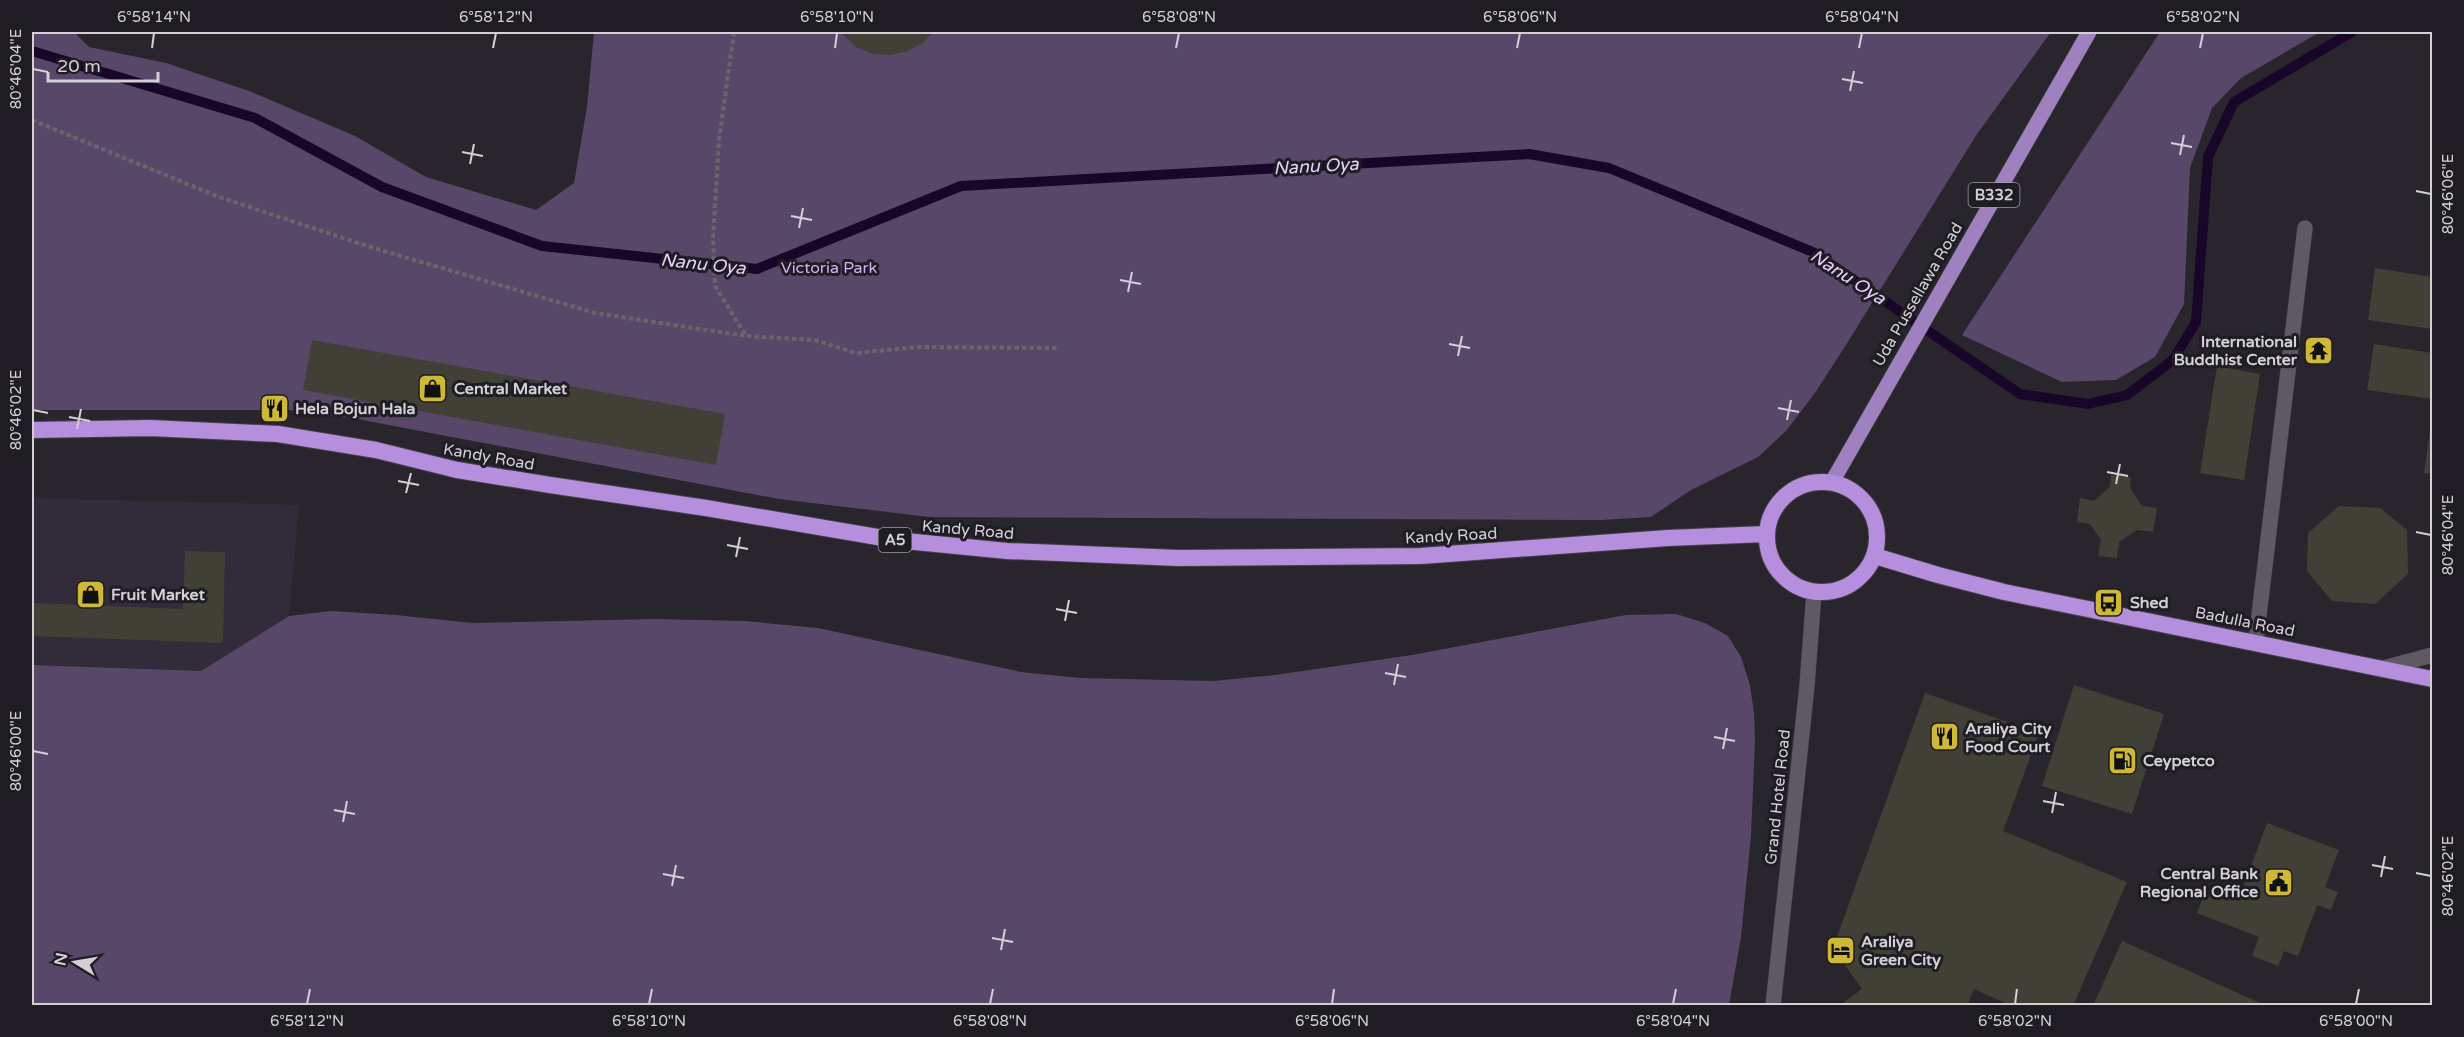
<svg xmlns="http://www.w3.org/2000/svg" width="2464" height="1037" font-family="'Varela Round',sans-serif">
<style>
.built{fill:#322c3a}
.green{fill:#574869}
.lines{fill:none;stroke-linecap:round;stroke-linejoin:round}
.stream{stroke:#180628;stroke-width:10}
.building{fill:#414036}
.service-casing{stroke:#444048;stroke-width:16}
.minor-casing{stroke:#444048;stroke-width:16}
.primary-casing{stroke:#444048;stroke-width:16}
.trunk-casing{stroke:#444048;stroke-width:18}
.path{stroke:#68656c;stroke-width:4;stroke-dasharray:4.5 3;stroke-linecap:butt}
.service{stroke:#5e5963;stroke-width:15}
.minor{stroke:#5e5963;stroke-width:15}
.primary{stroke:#9f81bf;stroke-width:15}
.trunk{stroke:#b58ede;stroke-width:16}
.ticks{fill:none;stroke:#d2d0d5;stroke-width:2}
.labels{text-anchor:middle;stroke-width:6;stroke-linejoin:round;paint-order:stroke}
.shield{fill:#1f1c24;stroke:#9c9aa0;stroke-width:1.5}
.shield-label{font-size:15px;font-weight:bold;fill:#d2d0d5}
.park-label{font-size:16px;fill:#d1b2f5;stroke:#1f1c24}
.street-label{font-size:16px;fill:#d2d0d5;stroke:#1f1c24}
.poi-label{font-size:16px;font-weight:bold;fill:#d2d0d5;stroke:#1f1c24;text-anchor:start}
.water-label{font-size:18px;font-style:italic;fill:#e3d1fa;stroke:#1f1c24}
.neatline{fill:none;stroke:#d2d0d5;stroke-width:2}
.ticks-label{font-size:15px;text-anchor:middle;fill:#d2d0d5}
</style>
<rect width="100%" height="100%" fill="#29252d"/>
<path class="built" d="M32,498L299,505L289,616L201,671L32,665Z"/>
<path class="green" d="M32,32H74L89,47L166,63L249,91L355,136L426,177L536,210L574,183L587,107L594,32H2051L1977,134L1844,348L1815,393L1786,431L1758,457L1691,490L1651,517L1602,520L929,517L779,499L352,418L289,410H32Z
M2160,32H2320L2241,78L2212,108L2190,168L2184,304L2155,357L2116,380L2062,382L1962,335Z
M330,611L396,615L472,623L654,619L745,621L818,628L1021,672L1080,678L1213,681L1275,675L1412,655L1626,615L1676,614L1705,623L1728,636L1741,657L1750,685L1754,713L1755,739L1751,836L1741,937L1729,1005H32V665L201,671L289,616Z"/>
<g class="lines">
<path class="stream" d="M32,51L255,118L382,187L542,246L757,269L961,186L1529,154L1609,168L1813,252L2020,394L2088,404L2127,395L2173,360L2196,322L2208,157L2234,102L2352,32"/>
</g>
<path class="building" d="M840,32H933L924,42L908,51L891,55L873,54L856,47Z
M2375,268L2432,277V329L2368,320Z
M312,340L725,414L716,465L303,390Z
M2374,344L2432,353V399L2367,390Z
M2217,366L2260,374L2244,480L2200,473Z
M2431,423L2432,424V474L2424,473Z
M2111,475L2131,477L2130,488L2142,506L2157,508L2153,532L2137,530L2119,542L2117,558L2098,556L2101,540L2090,524L2077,522L2080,498L2094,501L2110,487Z
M2339,506L2380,508L2407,530L2408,574L2375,604L2332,601L2307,571L2308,533Z
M185,551L225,552L223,643L32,636V603L183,609Z
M2074,685L2164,714L2132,814L2042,786Z
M1925,693L2039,733L2003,831L2127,882L2073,1006H2012L1974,989L1967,1006H1839L1862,989L1833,948Z
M2267,823L2339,850L2325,887L2338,892L2331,910L2317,905L2298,956L2284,951L2278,966L2252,956L2259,937L2197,913L2206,889L2238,901Z
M2122,941L2267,1006H2093Z"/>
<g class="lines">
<defs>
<path id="service" d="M2256,641L2305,228
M2384,668L2432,655"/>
<path id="minor" d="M1773,1006L1807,686L1814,592"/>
<path id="primary" d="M1832,482L2089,32"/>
<path id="trunk" d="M32,430L150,428L278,434L376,450L457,470L550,485L706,508L895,540L1007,551L1179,558L1421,556L1668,538L1766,534
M1767 537a55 55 0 1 1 110 0a55 55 0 1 1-110 0Z
M1875,556L1938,575L2004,592L2432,679"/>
</defs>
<use href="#service" class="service-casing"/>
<use href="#minor" class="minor-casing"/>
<use href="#primary" class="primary-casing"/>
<use href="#trunk" class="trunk-casing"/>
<path class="path" d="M734,32L719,140L713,238L715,286L746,336L815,340L856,353L919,347L1059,348
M32,120L219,197L367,246L595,313L746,336"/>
<use href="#service" class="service"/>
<use href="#minor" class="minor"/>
<use href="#primary" class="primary"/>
<use href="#trunk" class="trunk"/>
</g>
<path class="ticks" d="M152,48L154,33M493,48L496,33M835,48L837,33M1176,48L1179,33M1517,48L1520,33M1859,48L1862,33M2200,48L2203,33M33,69L48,72M1842,79L1863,83M1850,91L1854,71M2171,143L2192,147M462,152L483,156M2180,155L2184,135M470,164L474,144M2416,191L2431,194M791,216L812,220M799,228L803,208M1120,280L1141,284M1128,292L1132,272M1449,344L1470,348M1458,356L1462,336M1778,408L1799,412M33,410L48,413M69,417L90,421M1787,420L1791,400M77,429L81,409M2107,472L2128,476M398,481L419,485M2116,484L2120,464M406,493L411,473M2416,532L2431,535M727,545L748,549M736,557L740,537M1056,609L1077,613M1065,621L1069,600M1385,673L1406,677M1394,685L1398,664M1714,737L1735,741M1723,749L1727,728M33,751L48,754M2043,801L2064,805M334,810L355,814M2052,813L2056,792M343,822L347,801M2372,865L2393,869M2416,873L2431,876M663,874L684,878M2381,877L2385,856M672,886L676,865M992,938L1013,942M1001,950L1005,929M307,1004L310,989M649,1004L652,989M990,1004L993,989M1332,1004L1334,989M1673,1004L1676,989M2015,1004L2017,989M2356,1004L2359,989"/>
<defs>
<symbol id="temple-square" viewBox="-11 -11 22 22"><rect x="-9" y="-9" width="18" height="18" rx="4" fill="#cfb837" stroke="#1f1c24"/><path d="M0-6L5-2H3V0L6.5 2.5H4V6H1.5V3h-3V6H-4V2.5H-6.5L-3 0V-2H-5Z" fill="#111"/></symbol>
<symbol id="shop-square" viewBox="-11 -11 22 22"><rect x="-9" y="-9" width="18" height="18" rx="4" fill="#cfb837" stroke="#1f1c24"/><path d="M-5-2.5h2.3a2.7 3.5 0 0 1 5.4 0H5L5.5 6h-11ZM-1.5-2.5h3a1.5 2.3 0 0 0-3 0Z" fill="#111"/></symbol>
<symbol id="restaurant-square" viewBox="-11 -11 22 22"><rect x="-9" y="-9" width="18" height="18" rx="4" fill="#cfb837" stroke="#1f1c24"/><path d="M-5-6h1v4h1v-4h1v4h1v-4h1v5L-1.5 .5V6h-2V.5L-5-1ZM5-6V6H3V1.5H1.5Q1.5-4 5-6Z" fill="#111"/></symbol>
<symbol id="bus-square" viewBox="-11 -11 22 22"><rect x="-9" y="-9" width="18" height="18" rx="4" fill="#cfb837" stroke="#1f1c24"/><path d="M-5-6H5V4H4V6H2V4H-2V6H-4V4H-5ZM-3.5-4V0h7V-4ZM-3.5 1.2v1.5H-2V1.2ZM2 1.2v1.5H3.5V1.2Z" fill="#111"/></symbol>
<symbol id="fuel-square" viewBox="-11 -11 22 22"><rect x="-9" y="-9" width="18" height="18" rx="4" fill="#cfb837" stroke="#1f1c24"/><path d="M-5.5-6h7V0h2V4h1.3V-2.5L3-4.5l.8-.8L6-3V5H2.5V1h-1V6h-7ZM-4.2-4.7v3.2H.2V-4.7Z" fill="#111"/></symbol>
<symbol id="civic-square" viewBox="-11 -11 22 22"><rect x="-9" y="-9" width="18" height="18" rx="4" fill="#cfb837" stroke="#1f1c24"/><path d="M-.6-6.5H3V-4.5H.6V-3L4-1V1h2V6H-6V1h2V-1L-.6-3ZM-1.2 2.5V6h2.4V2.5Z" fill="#111"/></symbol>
<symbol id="hotel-square" viewBox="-11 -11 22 22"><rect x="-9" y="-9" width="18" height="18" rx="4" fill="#cfb837" stroke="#1f1c24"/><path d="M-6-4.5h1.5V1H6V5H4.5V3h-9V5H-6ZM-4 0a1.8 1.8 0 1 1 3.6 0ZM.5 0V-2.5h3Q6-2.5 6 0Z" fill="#111"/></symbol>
</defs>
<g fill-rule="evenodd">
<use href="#temple-square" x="2302" y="334" width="33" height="33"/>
<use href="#shop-square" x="416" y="372" width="33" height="33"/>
<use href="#restaurant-square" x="258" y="392" width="33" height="33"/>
<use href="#shop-square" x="74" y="578" width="33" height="33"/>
<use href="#bus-square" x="2092" y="586" width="33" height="33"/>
<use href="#restaurant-square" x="1928" y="720" width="33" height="33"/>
<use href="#fuel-square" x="2106" y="744" width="33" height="33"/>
<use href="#civic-square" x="2262" y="866" width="33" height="33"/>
<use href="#hotel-square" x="1824" y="934" width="33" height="33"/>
</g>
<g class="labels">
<g class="shield">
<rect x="1968.5" y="183" width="51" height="24" rx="4.5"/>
<rect x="878.5" y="528" width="33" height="24" rx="4.5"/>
</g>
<g class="shield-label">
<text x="1994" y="200">B332</text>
<text x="895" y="545">A5</text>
</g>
<g class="park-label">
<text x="829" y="273">Victoria Park</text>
</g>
<g class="street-label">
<text transform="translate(1917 294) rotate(-60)" y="6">Uda Pussellawa Road</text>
<text transform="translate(489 456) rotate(10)" y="6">Kandy Road</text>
<text transform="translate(968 529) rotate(5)" y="6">Kandy Road</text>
<text transform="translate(1451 535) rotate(-3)" y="6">Kandy Road</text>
<text transform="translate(2245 621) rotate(11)" y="6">Badulla Road</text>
<text transform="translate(1777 797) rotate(-84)" y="6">Grand Hotel Road</text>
</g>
<g class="poi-label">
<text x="2297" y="347" text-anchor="end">International<tspan x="2297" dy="18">Buddhist Center</tspan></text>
<text x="454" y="394">Central Market</text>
<text x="295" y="414">Hela Bojun Hala</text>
<text x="111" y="600">Fruit Market</text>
<text x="2130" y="608">Shed</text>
<text x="1965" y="734">Araliya City<tspan x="1965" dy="18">Food Court</tspan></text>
<text x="2143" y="766">Ceypetco</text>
<text x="2258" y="879" text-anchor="end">Central Bank<tspan x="2258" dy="18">Regional Office</tspan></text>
<text x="1861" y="947">Araliya<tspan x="1861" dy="18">Green City</tspan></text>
</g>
<g class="water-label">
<text transform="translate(1316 166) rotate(-3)" y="6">Nanu Oya</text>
<text transform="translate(703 264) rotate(6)" y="6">Nanu Oya</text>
<text transform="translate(1848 277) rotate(33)" y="6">Nanu Oya</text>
</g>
</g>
<rect width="2464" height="1037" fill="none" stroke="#1f1c24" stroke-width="66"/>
<g transform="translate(75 962) rotate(281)" stroke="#1f1c24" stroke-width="4.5" paint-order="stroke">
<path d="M0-4.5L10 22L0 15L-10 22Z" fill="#d2d0d5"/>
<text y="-9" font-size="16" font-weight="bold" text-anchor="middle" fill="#d2d0d5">N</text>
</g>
<path d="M48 72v9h110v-9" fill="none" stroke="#d2d0d5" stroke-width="3"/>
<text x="57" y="72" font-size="18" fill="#d2d0d5" stroke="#1f1c24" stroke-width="4.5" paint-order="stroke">20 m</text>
<rect x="33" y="33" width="2398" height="971" class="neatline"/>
<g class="ticks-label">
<text x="154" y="22">6°58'14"N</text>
<text x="496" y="22">6°58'12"N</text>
<text x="837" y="22">6°58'10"N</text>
<text x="1179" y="22">6°58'08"N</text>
<text x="1520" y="22">6°58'06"N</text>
<text x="1862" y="22">6°58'04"N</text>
<text x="2203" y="22">6°58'02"N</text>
<text transform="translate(16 69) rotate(-90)" y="5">80°46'04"E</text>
<text transform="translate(2448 194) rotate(-90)" y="5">80°46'06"E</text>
<text transform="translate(16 410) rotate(-90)" y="5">80°46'02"E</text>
<text transform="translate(2448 535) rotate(-90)" y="5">80°46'04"E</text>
<text transform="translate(16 751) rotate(-90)" y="5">80°46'00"E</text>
<text transform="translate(2448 876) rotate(-90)" y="5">80°46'02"E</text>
<text x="307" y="1026">6°58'12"N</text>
<text x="649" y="1026">6°58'10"N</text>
<text x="990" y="1026">6°58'08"N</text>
<text x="1332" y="1026">6°58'06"N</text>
<text x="1673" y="1026">6°58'04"N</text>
<text x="2015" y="1026">6°58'02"N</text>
<text x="2356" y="1026">6°58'00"N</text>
</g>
</svg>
